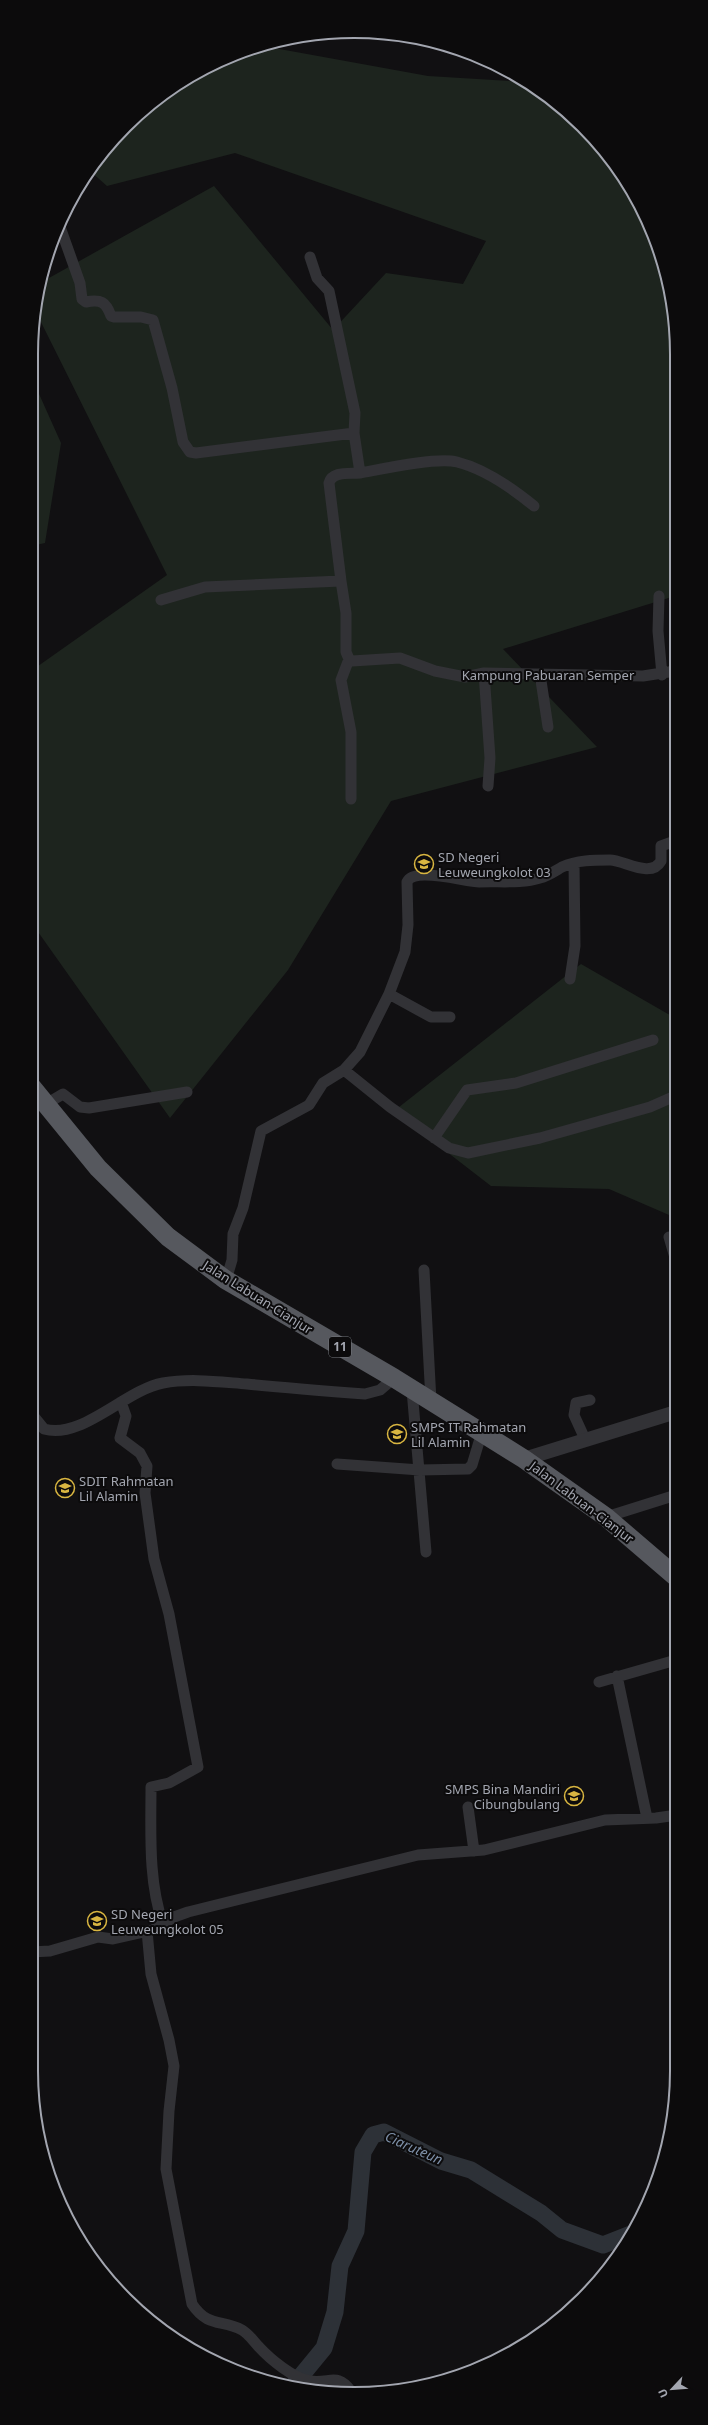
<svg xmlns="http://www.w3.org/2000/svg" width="708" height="2425" font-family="'Noto Sans',sans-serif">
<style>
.grass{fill:#1d241e}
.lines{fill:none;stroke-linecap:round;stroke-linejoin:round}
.river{stroke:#2d3137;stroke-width:17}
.minor{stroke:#323236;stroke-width:11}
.tertiary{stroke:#323236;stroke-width:14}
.trunk{stroke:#56585e;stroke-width:19}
.labels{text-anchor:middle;stroke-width:4;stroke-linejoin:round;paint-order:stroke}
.shield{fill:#0c0b0c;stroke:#76787f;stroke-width:1}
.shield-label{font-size:12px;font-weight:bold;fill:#a3a6b0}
.street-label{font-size:13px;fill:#a3a6b0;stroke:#0c0b0c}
.poi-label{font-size:13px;fill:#a3a6b0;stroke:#0c0b0c;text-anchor:start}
.water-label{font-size:14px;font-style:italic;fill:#7e90a8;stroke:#0c0b0c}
.rim{fill:none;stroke:#a3a6b0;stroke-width:2}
</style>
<rect width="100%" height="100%" fill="#111012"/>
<path class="grass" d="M263,46L428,76L526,82L583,126L644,211L674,312L675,596L503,649L597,747L391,801L288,970L170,1118L31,922V671L167,575L35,310L40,283L214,186L333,330L386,273L463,284L486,241L235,153L107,186L89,170L125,126L174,86L230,56Z
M31,376L61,443L45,543L31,546Z
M581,964L675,1018L676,1218L609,1189L491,1186L394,1111Z"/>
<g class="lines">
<path class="river" d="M292,2387L324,2348L335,2312L340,2266L356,2231L363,2152L373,2135L384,2132L441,2161L471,2170L541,2213L562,2230L603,2245L631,2234"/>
<path class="minor" d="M59,224L80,283L82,299L86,302C101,299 106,302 111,316L114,317H141L153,320L172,388L183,442L190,452L196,453L354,433
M310,257L317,278L329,291L355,413L354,433L360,473C349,474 332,471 329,483L341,581
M360,473C382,469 436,457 457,462C485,469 512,488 534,506
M659,596L658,631L662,675
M161,600L205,587L341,581L346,613V652L349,659L352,661L400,658L435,671L465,677L484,673L643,676L675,671
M349,659L341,680L351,732V799
M484,673L490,758L488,786
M540,674L548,727
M570,979L575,946L574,863
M389,994L431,1017H450
M344,1070L390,1107L449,1148L468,1153L540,1138L650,1107L675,1096
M46,1104L63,1094L80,1107L89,1108L187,1092
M434,1138L467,1090L516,1083L653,1040
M669,1237L676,1261
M424,1270L431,1401
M226,1280L232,1260L233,1234L243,1208L261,1131L309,1105L323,1083L344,1070L360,1052L389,994L405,952L408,925L407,882C414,866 465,882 479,882C499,881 521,884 540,878C548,876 555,871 562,867C577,860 594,860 610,860C624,860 651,879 661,861V846L675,841
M412,1390L426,1552
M121,1402L126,1416L120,1438L140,1453L147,1466L145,1493L154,1559L169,1614L198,1767L169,1783L151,1787C151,1832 148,1881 163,1924
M31,1413L44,1429C82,1440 125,1390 163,1383C191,1378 220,1382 247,1384C287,1388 326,1391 365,1394L380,1390L394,1378
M585,1439L574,1415L576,1403L590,1400
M337,1464L420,1470L468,1469L472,1465L482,1432
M606,1517L676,1495
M617,1676L647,1818
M599,1682L676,1660
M468,1807L474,1851
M147,1931L151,1974L169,2040L174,2066L169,2111L166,2169L192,2304C208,2328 222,2319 242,2330C249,2334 254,2342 259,2347C270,2359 294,2379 310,2381C330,2384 337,2372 351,2391
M31,1952L50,1951L98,1937L113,1939L153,1930L174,1917L188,1912L418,1855L484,1850L605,1820L656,1818L677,1815"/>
<path class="tertiary" d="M524,1459L676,1412"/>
<path class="trunk" d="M31,1086L98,1168L168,1237L226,1280L394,1378L524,1459L606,1517L676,1577"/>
</g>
<defs>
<symbol id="school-ring" viewBox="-11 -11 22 22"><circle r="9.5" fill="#0c0b0c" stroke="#d9b641" stroke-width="1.5"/><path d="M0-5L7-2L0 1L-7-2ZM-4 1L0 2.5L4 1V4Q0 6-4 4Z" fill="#d9b641"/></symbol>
</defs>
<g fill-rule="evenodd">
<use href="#school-ring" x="413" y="853" width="22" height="22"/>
<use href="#school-ring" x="386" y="1423" width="22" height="22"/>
<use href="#school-ring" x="54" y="1477" width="22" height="22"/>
<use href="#school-ring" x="563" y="1785" width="22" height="22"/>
<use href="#school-ring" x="86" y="1910" width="22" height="22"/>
</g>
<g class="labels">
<rect class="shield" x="329" y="1337" width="22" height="20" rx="3"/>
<g class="shield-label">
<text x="340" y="1351">11</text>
</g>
<g class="street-label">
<text x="548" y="680">Kampung Pabuaran Semper</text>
<text transform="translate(258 1297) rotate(32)" y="5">Jalan Labuan-Cianjur</text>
<text transform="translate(582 1502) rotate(37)" y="5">Jalan Labuan-Cianjur</text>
</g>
<g class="poi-label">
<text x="438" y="862">SD Negeri<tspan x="438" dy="15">Leuweungkolot 03</tspan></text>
<text x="411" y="1432">SMPS IT Rahmatan<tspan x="411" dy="15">Lil Alamin</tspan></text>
<text x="79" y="1486">SDIT Rahmatan<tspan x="79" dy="15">Lil Alamin</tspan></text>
<text x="560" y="1794" text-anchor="end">SMPS Bina Mandiri<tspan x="560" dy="15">Cibungbulang</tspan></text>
<text x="111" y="1919">SD Negeri<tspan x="111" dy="15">Leuweungkolot 05</tspan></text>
</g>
<g class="water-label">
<text transform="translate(414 2148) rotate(24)" y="5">Ciaruteun</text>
</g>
</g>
<path d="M0 0H708V2425H0ZM354 38H354A316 316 0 0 1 670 354V2071A316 316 0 0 1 354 2387H354A316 316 0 0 1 38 2071V354A316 316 0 0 1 354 38Z" fill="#0c0b0c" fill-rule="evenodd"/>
<path class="rim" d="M354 38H354A316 316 0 0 1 670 354V2071A316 316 0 0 1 354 2387H354A316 316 0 0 1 38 2071V354A316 316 0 0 1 354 38Z"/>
<g transform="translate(672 2389) rotate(244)" stroke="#0c0b0c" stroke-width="3" paint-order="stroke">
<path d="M0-3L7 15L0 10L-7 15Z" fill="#a3a6b0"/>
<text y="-6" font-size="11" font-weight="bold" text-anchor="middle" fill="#a3a6b0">U</text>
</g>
</svg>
